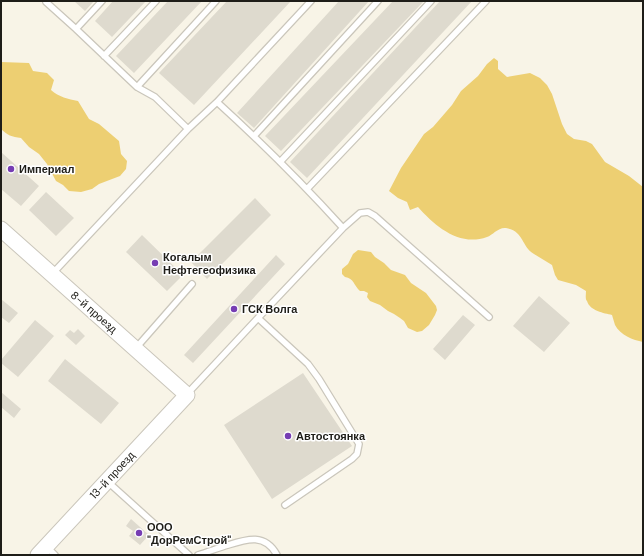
<svg xmlns="http://www.w3.org/2000/svg" width="644" height="556" font-family="'DM Sans',sans-serif">
<style>
.water{fill:#edcf72}
.building{fill:#dedace}
.lines{fill:none;stroke-linecap:round;stroke-linejoin:round}
.lane-casing{stroke:#cac6bb;stroke-width:8}
.secondary-casing{stroke:#cac6bb;stroke-width:17}
.lane{stroke:#fff;stroke-width:5.5}
.secondary{stroke:#fff;stroke-width:15}
.poi-dot{fill:#763db3;stroke:#fff;stroke-width:1.5}
.labels{text-anchor:middle;stroke-width:3;stroke-linejoin:round;paint-order:stroke}
.poi-label{font-size:11px;font-weight:bold;fill:#1e1d18;stroke:#fff;text-anchor:start}
.street-label{font-size:11px;fill:#1e1d18;stroke:#fff}
</style>
<rect width="100%" height="100%" fill="#f8f4e7"/>
<path class="water" d="M494,58L498,61V69L507,77L530,73L540,78L547,85L552,94L562,124L567,134L574,139L586,141L592,144L605,162L629,176L643,187V342C633,340 620,335 615,325C614,322 613,318 612,315C604,313 590,311 587,301C585,299 586,294 586,291L576,285L558,280L555,275L552,265C546,261 540,258 534,254C521,246 524,231 506,228C498,227 493,235 487,237C459,247 435,226 418,207L410,210L407,202L398,198L389,191L401,168L424,134L433,127L452,105L461,91L478,76L487,64Z
M1,62L29,63L33,71L47,73L54,80L51,90C59,97 68,99 78,101L89,119L99,124L119,141L121,154L127,161L126,169L120,176L99,184L92,189L81,192L69,191L63,185L56,181L47,164L39,154L29,147L21,138C12,137 7,135 1,129Z
M358,250L371,252L375,257L384,263L391,270L405,275L411,283L426,293L436,306L437,310L435,315L429,325L422,331L417,332L408,328L404,321L400,318L394,314L388,311L380,305L370,301L367,297L368,293L364,291H360C354,286 354,278 345,277L342,274V269L348,264L353,254Z"/>
<path class="building" d="M74,1H94L85,11Z
M113,1H146L112,37L95,21Z
M168,1H202L134,73L116,56Z
M227,1H291L194,105L159,73Z
M339,1H369L254,128L237,113Z
M393,1H424L281,151L265,136Z
M440,1H472L307,178L290,162Z
M1,152L39,186L21,206L1,189Z
M46,192L74,218L56,236L29,210Z
M255,198L271,215L207,279L191,262Z
M142,235L183,275L167,291L126,252Z
M276,255L285,264L193,363L184,355Z
M539,296L570,323L544,352L513,326Z
M1,299L18,313L9,323L1,317Z
M463,315L475,325L445,360L433,349Z
M35,320L54,336L18,377L1,363V360Z
M78,329L85,336L76,345L65,335L70,330L74,333Z
M65,359L119,403L101,424L48,381Z
M303,373L352,446L272,499L224,425Z
M1,392L21,409L14,418L1,407Z
M131,519L149,535L140,545L129,536L133,531L126,526Z"/>
<g class="lines">
<defs>
<path id="lane" d="M48,1L46,2L76,29L137,87
M76,29L102,1
M104,56L156,1
M188,129L155,97L137,87L216,1
M254,136L378,1
M280,162L431,1
M307,189L486,1
M343,228L360,213L368,212L375,216L489,317
M53,273L188,129L217,102L311,1
M258,318L308,364L319,379L359,444L357,454L352,459L285,505
M136,348L192,284
M187,394L258,318L343,228C303,184 261,142 217,102
M108,482L189,555
M46,546L55,555
M198,555C208,552 218,548 228,545C247,539 265,533 277,555"/>
<path id="secondary" d="M1,229L187,395L38,555"/>
</defs>
<use href="#lane" class="lane-casing"/>
<use href="#secondary" class="secondary-casing"/>
<use href="#lane" class="lane"/>
<use href="#secondary" class="secondary"/>
</g>
<g class="poi-dot">
<circle cx="11" cy="169" r="4"/>
<circle cx="155" cy="263" r="4"/>
<circle cx="234" cy="309" r="4"/>
<circle cx="288" cy="436" r="4"/>
<circle cx="139" cy="533" r="4"/>
</g>
<g class="labels">
<g class="poi-label">
<text x="19" y="173">Империал</text>
<text x="163" y="261">Когалым<tspan x="163" dy="13">Нефтегеофизика</tspan></text>
<text x="242" y="313">ГСК Волга</text>
<text x="296" y="440">Автостоянка</text>
<text x="147" y="531">ООО<tspan x="147" dy="13">"ДорРемСтрой"</tspan></text>
</g>
<g class="street-label">
<text transform="translate(94 312) rotate(41)" y="4">8-й проезд</text>
<text transform="translate(112 475) rotate(-47)" y="4">13-й проезд</text>
</g>
</g>
<rect width="644" height="556" fill="none" stroke="#1e1d18" stroke-width="4"/>
</svg>
